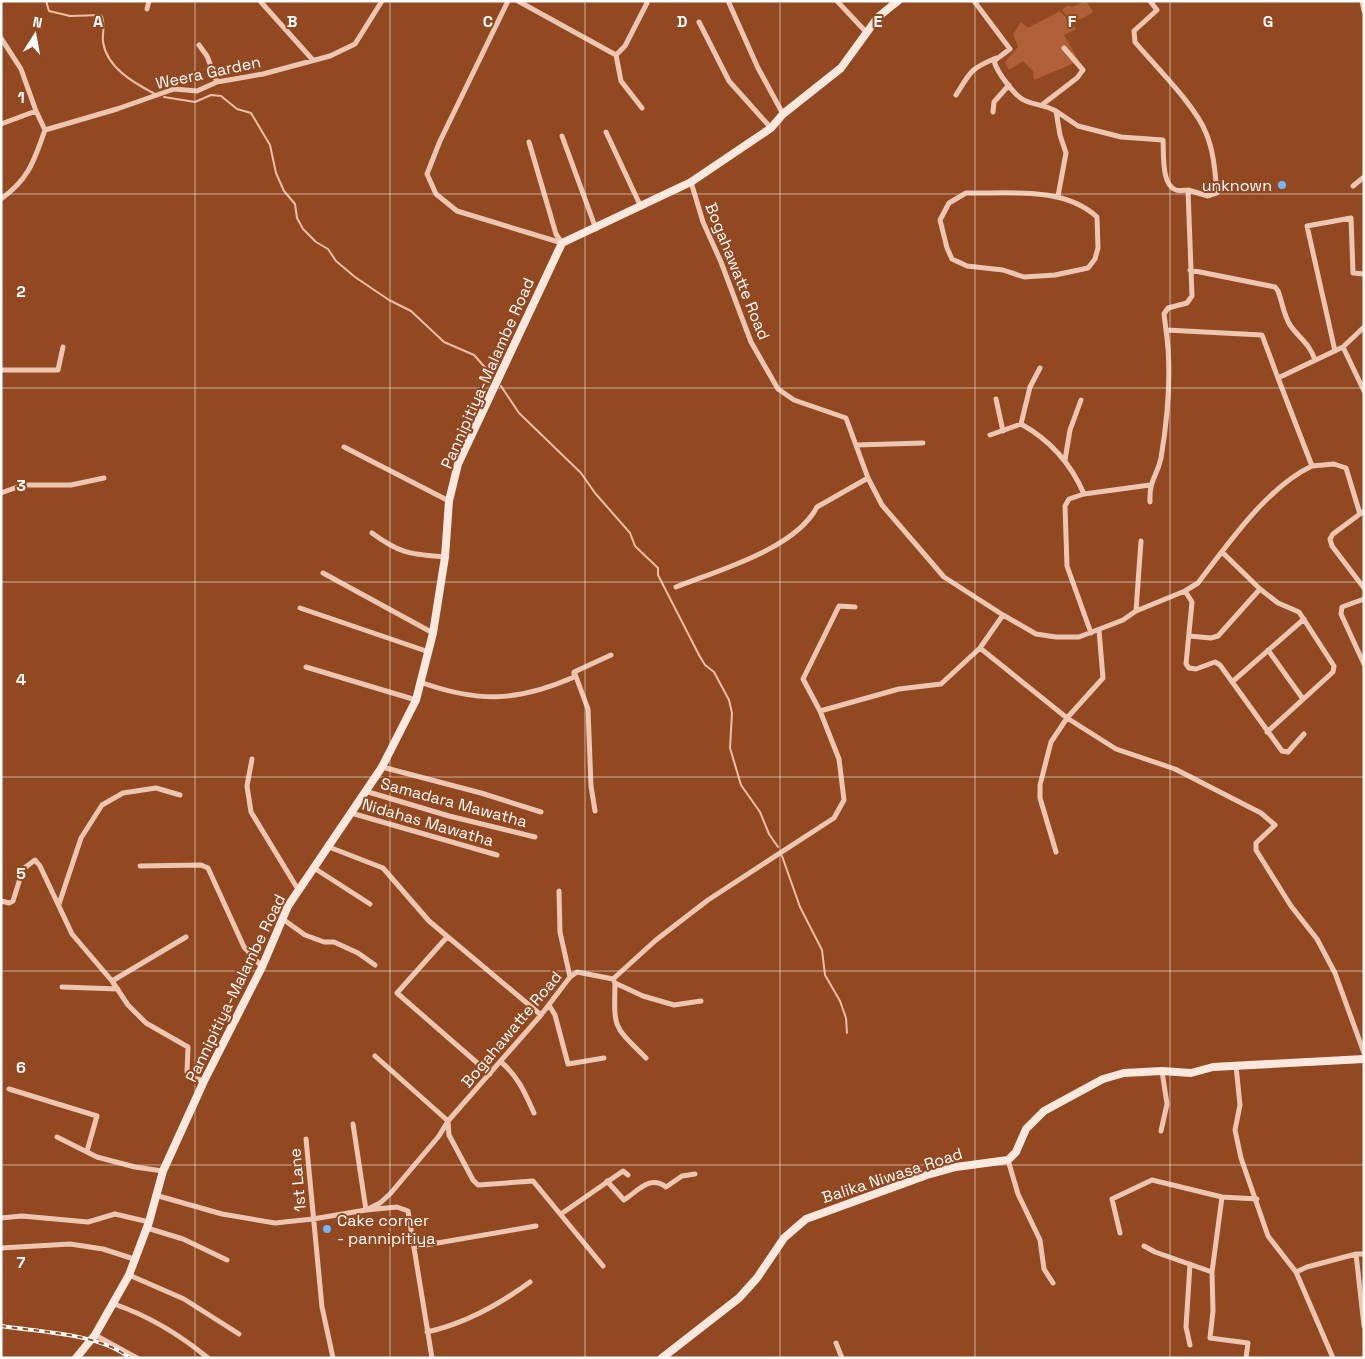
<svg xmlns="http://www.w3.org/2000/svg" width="1365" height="1359" font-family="'Space Grotesk',sans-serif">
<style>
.green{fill:#b06038}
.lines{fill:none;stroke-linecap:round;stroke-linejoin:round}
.stream{stroke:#eebda6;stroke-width:2}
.street{stroke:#edc6b2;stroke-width:5}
.secondary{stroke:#fae8de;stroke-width:8}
.rail-casing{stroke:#fff;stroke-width:4}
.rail{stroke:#924820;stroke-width:2;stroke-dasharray:5.5;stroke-linecap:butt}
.grid{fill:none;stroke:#fff;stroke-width:1;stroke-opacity:0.55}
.poi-dot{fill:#73b7fa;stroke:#924820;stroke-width:2}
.labels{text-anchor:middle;stroke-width:4;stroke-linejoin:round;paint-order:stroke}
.street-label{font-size:16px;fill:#fff;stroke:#924820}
.poi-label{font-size:16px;fill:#fff;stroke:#924820;text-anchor:end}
.grid-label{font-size:16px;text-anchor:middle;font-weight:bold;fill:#fff;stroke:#924820;stroke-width:4;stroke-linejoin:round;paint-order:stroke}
</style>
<rect width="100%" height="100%" fill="#924820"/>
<path class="green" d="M1086,1L1093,12L1083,18L1071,21L1062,10L1068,5L1071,7Z
M1060,11L1076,29L1064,35L1079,61L1034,80L1033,71L1023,61L1009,70L1005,62L1018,47L1013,34L1021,22L1028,28Z"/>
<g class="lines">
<path class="stream" d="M46,1L49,11L70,16L101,15C106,23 102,33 103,42C107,68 134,83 155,94
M164,97L195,102L211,95L221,96L237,109L251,113L270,145L276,173L284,191L295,204L297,218L303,229L316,242L328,249L336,261L355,277L389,300L411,311L444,342L474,355L491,374
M501,386L519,413L581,473L595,493L630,533L635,546L658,568V575L699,655L705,665L714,672L729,700L732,713L730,748L741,785L760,812L769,834L778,847
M782,856L800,907L822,950L825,975L840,1001L846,1018L847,1033"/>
<path class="street" d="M260,1L312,59
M508,1L440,141L427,174L436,194L457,211L562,243
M518,1L616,55L621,81L642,108
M837,1L867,33
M974,1L1010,49L994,61C997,72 1015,97 1026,101C1037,106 1043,104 1056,111L1060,135L1066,153L1058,196
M1150,1L1157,10L1134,31L1135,42C1154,65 1196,106 1206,133C1214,152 1215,172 1217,193L1208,196L1188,190L1192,296L1187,303L1168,308L1164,314L1166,330
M1362,1L1364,11
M729,3L758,68L783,114
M147,9L149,1
M699,22L729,81L771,128
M1,38L21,69L36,111
M199,45L207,56L217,82
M616,55L625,46L647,3
M956,95C971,72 968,70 996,58
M1043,104L1077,78L1083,70L1064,48
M1056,111L1078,126L1121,137L1163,140C1164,153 1161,185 1176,190C1179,191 1185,190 1188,190
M993,112L994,102L1009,85
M1,124L36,111L45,130
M45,130L117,109L174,89L197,91L217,82L263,74L330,56L355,44L382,1
M606,132L641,207
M562,136L596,229
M529,142L556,234L562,243
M691,182L703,222L721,262L751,342L778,389L794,400L846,418L868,478L882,505L944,577L1003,615
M1353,186L1364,177
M966,193C1010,194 1063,186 1097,217L1098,248L1095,259L1088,268L1055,275L1024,277L1003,270L967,266L952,259L947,248L940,220L949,203Z
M1,199C29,179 34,161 45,130
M1190,270L1275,287L1278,291C1282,301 1284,316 1290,325C1299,338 1310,344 1315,360
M1343,347L1364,391
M1335,351L1307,226L1351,218L1353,273L1364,274
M1,370H58L63,347
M996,399L1003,431
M1021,424L1030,387L1040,368
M990,435L1021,424C1050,440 1071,464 1084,494
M856,445L923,443
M344,447L449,501
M1065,460L1070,430L1081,400
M1312,466L1334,464L1346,468L1360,514
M1,493L23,485H71L104,478
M1150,502C1149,479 1157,477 1161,458C1168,416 1172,372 1166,330L1262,335L1278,378
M1364,511L1333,534L1330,539L1332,546L1364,588
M372,533C400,554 411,554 445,557
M1222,552L1260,589L1278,603L1299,612L1334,666L1333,672L1267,732
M323,573L433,633
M676,587C719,570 795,549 817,507L868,478
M1185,591L1192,602L1186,664L1189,668L1196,669L1215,662L1220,665L1282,751L1288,752L1304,734
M1364,599L1342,607L1341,614L1364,664
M300,608L429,652
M1136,611L1141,541
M1091,633L1067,566L1065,506L1069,499L1084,494L1150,485
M1189,636L1211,638L1218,636L1260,589
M980,648L1067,718L1116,749L1175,769L1261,813L1275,825L1256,843V850L1291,906L1317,939L1335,973L1364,1053
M1268,650L1303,699
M306,667L416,700
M575,674L588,709L591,786L595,811
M420,682C478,703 517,702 574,677V672L611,655
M1232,682L1304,619
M820,711L803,679L839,606L855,607
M252,759L247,786L251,812L299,891
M382,767L481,793L541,812
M365,791L449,816L535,837
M351,813L497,855
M329,847L383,868L429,921L541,1015
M1056,852L1040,798V785L1051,742L1067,718L1103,678L1099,630
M140,866L201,865L208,868L244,947L262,967
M314,868L370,904
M559,891L560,932L570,977
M1,901L9,903L13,901L23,869L35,860L40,866L72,934L112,981L128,1005L146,1023L188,1047L187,1072L190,1077L204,1081
M59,904L81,838L102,805L123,793L156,788L180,795
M284,920L305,935L324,942H334L358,953L375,965
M447,937L397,993L490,1074
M613,979L615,983L643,996L674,1005L701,1001
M112,981L186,937
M615,983C614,1030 613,1025 646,1058
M62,987L118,989
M549,1005L555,1015L568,1064L604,1058
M375,1056L448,1121L449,1135L473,1180L478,1185L533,1181L603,1266
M501,1062C518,1076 525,1093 534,1113
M1236,1066L1240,1105L1235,1130L1241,1158L1268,1236L1296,1272L1333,1358
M9,1089L97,1116L87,1151
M353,1124L366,1210L397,1207L408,1211L432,1358
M1161,1131L1167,1104L1162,1071
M57,1137L97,1157L135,1167L163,1171
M306,1139L322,1307L333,1358
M1008,1160L1018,1194L1040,1240L1044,1269L1053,1283
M607,1181L624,1200C639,1190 650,1175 666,1187L682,1176L695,1174
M155,1195L222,1214L275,1223L313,1219L366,1210L380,1203L390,1194L439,1136L448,1121L541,1015L570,977L577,972L613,979L656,940L708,900L834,818L844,800L839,759L820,711L899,689L941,684L980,648L1003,615L1036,634L1056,637H1079L1123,620L1136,611L1185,591L1198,583C1228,544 1267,487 1312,466L1278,378L1343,347L1364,327
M1222,1197L1212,1272L1213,1311L1210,1338L1248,1343L1246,1358
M561,1214L623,1171L628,1175
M1,1218L22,1216L88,1222L115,1214L149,1222
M147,1228L183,1239L227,1260
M1120,1233L1112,1199L1152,1180L1222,1197L1257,1199
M1144,1246L1155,1252L1212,1272
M414,1247L536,1226
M1,1248L70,1244L103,1249L134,1259
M1356,1254L1364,1326
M1190,1264L1186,1327L1190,1345
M1296,1272L1307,1267L1356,1254H1364
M129,1275L184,1299L239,1334
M114,1304C149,1316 179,1334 208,1358
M427,1332C463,1324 500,1304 530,1282
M95,1335L137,1358
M836,1343L842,1358"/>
<path class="secondary" d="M76,1358L95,1335L129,1275L149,1222L163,1171L204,1081L262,967L288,906L382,767L416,700L433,633L445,557L449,501L458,464L562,243L691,182L771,128L783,114L841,68L878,17L898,1
M662,1358L739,1298L757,1278L784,1238L806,1219L927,1175L956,1167L1008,1160L1016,1152L1026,1129L1044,1111L1103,1079L1124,1073L1162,1071L1191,1073L1213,1067L1364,1059"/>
<defs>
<path id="rail" d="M1,1326C40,1332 98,1333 130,1358"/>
</defs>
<use href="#rail" class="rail-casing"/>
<use href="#rail" class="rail"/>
</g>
<path class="grid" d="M195,1V1358M390,1V1358M585,1V1358M780,1V1358M975,1V1358M1170,1V1358M1,194H1364M1,388H1364M1,582H1364M1,777H1364M1,971H1364M1,1165H1364"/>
<g class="poi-dot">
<circle cx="1282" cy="185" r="5"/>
<circle cx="327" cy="1229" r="5"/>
</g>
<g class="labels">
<g class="street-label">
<text transform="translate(208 72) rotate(-12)" y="6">Weera Garden</text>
<text transform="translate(738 271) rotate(68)" y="6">Bogahawatte Road</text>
<text transform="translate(487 373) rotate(-66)" y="6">Pannipitiya-Malambe Road</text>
<text transform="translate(454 802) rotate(15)" y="6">Samadara Mawatha</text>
<text transform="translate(428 822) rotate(16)" y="6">Nidahas Mawatha</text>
<text transform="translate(235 988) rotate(-64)" y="6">Pannipitiya-Malambe Road</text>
<text transform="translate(511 1029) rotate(-50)" y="6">Bogahawatte Road</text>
<text transform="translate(892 1175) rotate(-18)" y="6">Balika Niwasa Road</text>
<text transform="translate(297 1180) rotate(-95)" y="6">1st Lane</text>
</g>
<g class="poi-label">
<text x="1272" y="191">unknown</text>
<text x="337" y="1226" text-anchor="start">Cake corner<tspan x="337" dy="18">- pannipitiya</tspan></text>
</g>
</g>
<g class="grid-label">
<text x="98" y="27">A</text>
<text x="292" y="27">B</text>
<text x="488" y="27">C</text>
<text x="682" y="27">D</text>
<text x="878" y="27">E</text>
<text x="1072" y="27">F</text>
<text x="1268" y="27">G</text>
<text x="21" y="103">1</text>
<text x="21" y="297">2</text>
<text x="21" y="491">3</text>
<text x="21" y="685">4</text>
<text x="21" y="879">5</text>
<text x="21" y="1073">6</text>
<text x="21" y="1268">7</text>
</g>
<rect width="1365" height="1359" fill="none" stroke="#ffffff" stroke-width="5"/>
<g transform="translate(35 35) rotate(11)" stroke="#924820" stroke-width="4" paint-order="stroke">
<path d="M0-4L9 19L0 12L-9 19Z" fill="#ffffff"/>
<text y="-8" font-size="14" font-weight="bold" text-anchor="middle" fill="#ffffff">N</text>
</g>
</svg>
